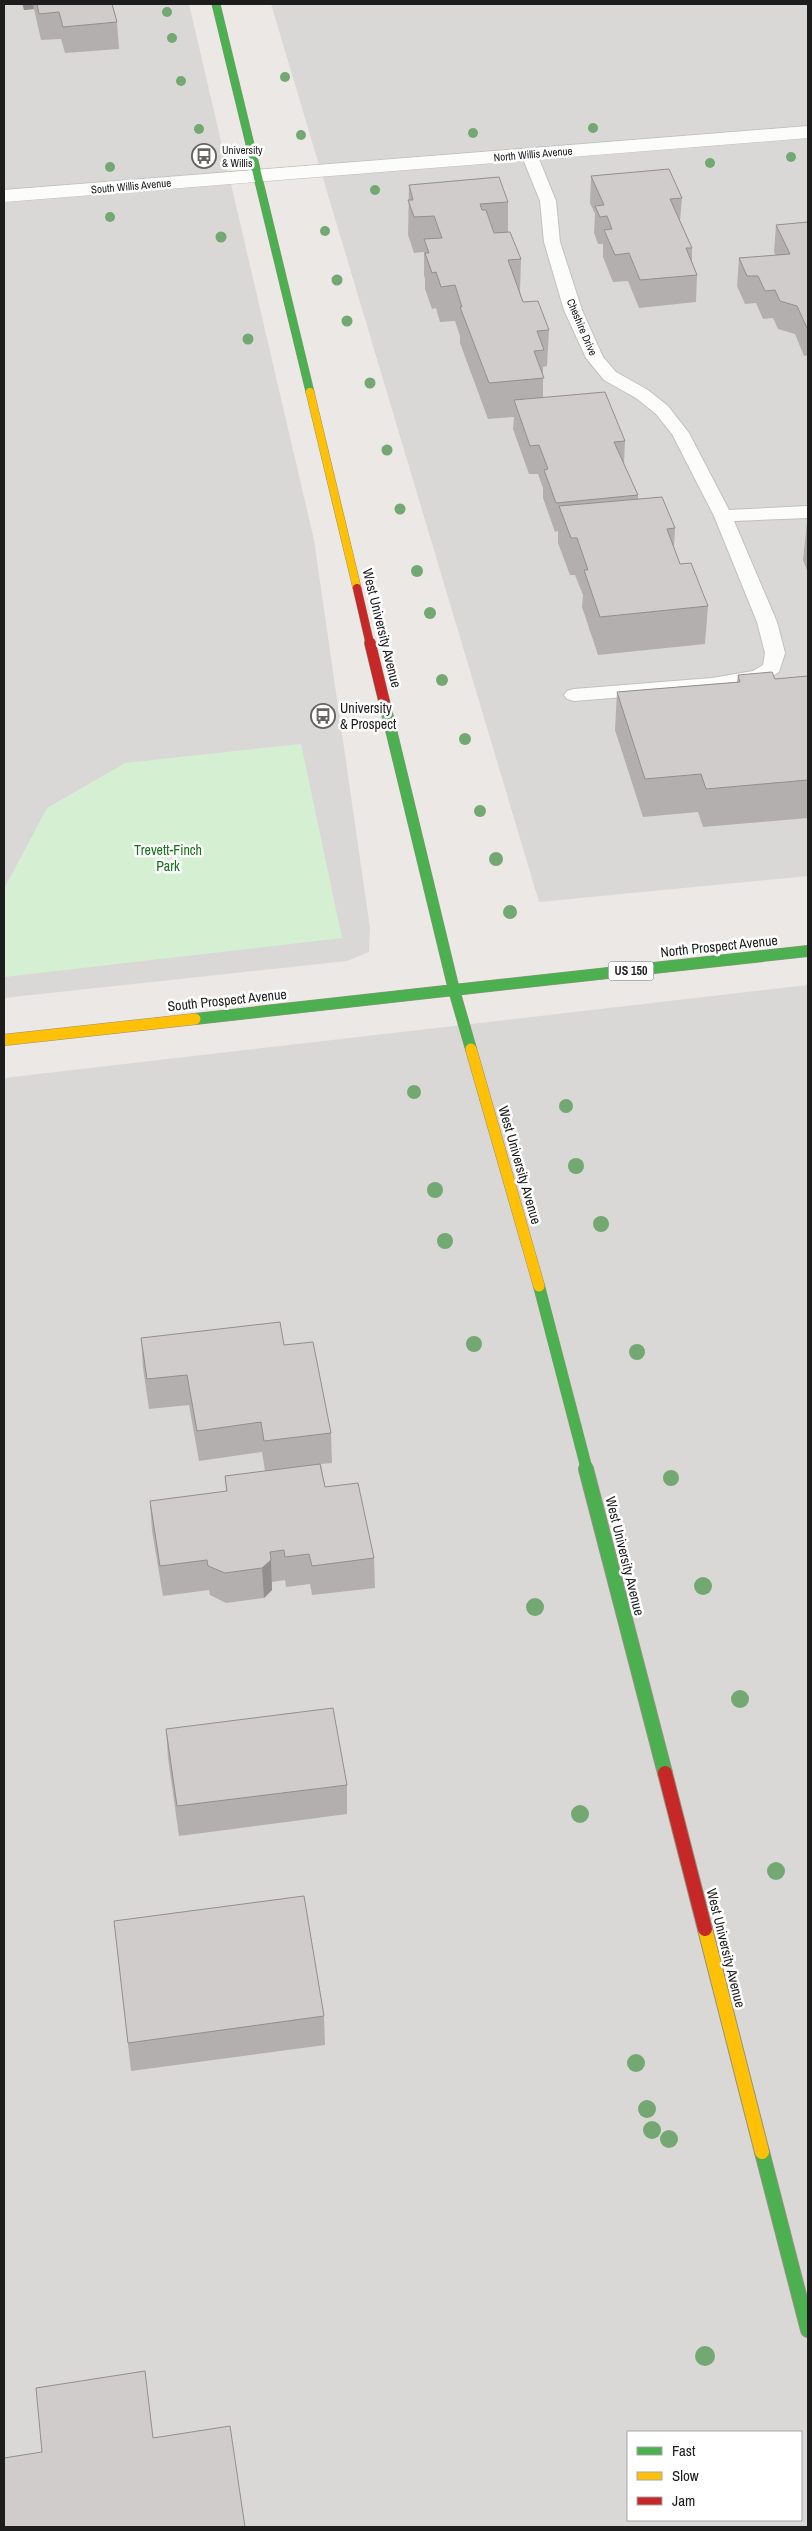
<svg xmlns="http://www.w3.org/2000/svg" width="812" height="2531" font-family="'Archivo Narrow',sans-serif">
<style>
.residential{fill:#dad8d7;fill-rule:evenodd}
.park{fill:#d5efd3}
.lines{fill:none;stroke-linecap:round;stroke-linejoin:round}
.lane-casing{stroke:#c2c1c0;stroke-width:2}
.street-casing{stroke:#c2c1c0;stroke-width:1}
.fast-far2-casing{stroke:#93937f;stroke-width:9}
.fast-far1-casing{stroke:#93937f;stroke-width:12}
.fast-casing{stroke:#93937f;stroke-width:16}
.slow-far2-casing{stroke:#93937f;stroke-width:9}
.slow-far1-casing{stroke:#93937f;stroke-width:12}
.slow-casing{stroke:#93937f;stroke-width:16}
.jam-far2-casing{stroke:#93937f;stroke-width:9}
.jam-far1-casing{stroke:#93937f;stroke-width:12}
.jam-casing{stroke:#93937f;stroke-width:16}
.lane{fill:#fcfcfb;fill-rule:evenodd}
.street{fill:#fcfcfb;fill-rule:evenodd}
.fast-far2{stroke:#4caf50;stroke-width:8}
.fast-far1{stroke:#4caf50;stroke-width:11}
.fast{stroke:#4caf50;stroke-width:14}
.slow-far2{stroke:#ffc107;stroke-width:8}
.slow-far1{stroke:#ffc107;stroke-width:11}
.slow{stroke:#ffc107;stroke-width:14}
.jam-far2{stroke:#c62828;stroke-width:8}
.jam-far1{stroke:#c62828;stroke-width:11}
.jam{stroke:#c62828;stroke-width:14}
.tree{fill:#74a873}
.wall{fill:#b3afaf}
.shaded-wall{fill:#928f8e}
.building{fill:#d0cccb;stroke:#928f8e}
.labels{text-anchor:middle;stroke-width:5;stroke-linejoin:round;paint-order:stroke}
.far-poi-label{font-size:11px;fill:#1d1d1d;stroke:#fff;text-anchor:start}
.far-street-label{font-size:11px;fill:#1d1d1d;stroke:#fff}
.shield{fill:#fff;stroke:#616161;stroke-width:1}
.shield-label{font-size:12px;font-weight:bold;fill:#1d1d1d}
.street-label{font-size:14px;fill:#1d1d1d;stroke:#fff}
.poi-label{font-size:14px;fill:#1d1d1d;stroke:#fff;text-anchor:start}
.park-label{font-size:14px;fill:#137315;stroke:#fff}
</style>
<rect width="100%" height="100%" fill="#ebe8e5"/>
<path class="residential" d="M4,4H189L314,540L370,928L369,952L347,961L4,998Z
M271,4H808V876L539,902Z
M808,985V2527H4V1078ZM628,2432H801V2520H628Z"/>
<path class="park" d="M301,744L342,938L4,977V889L47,808L125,763Z"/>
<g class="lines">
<defs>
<path id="lane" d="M529,149L537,154L556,201L560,242L582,310L603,357L616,372L648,390L668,406L689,433L729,510L808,506V518L734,521L777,622L785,653L779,672L766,680L712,690L574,701L567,699L564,695L567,691L574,689L712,678L753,671L763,665L765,653L757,622L714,516L672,434L656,414L636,398L604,380L586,358L564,310L544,242L540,201L521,154Z"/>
<path id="street" d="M808,126V138L4,202V190Z"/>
<path id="fast-far2" d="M216,4L310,392"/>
<path id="fast-far1" d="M385,705L454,990L471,1049
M454,990L808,951
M195,1019L454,990
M539,1286L587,1470"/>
<path id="fast" d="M586,1469L665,1773
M762,2152L808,2330"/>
<path id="slow-far2" d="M310,392L357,588"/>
<path id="slow-far1" d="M4,1040L195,1019
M471,1049L539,1286"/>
<path id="slow" d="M705,1929L762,2152"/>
<path id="jam-far2" d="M357,588L370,644"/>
<path id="jam-far1" d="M370,643L385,705"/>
<path id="jam" d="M665,1773L705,1929"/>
</defs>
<use href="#lane" class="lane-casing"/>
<use href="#street" class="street-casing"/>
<use href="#fast-far2" class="fast-far2-casing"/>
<use href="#fast-far1" class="fast-far1-casing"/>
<use href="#fast" class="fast-casing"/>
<use href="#slow-far2" class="slow-far2-casing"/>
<use href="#slow-far1" class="slow-far1-casing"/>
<use href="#slow" class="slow-casing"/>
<use href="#jam-far2" class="jam-far2-casing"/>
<use href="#jam-far1" class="jam-far1-casing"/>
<use href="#jam" class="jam-casing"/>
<use href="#lane" class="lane"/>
<use href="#street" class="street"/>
<use href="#fast-far2" class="fast-far2"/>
<use href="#fast-far1" class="fast-far1"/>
<use href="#fast" class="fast"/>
<use href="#slow-far2" class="slow-far2"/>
<use href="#slow-far1" class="slow-far1"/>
<use href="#slow" class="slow"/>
<use href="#jam-far2" class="jam-far2"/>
<use href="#jam-far1" class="jam-far1"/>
<use href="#jam" class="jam"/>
</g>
<g class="tree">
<circle cx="167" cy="12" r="5"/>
<circle cx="172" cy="38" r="5"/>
<circle cx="285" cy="77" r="5"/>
<circle cx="181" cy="81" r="5"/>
<circle cx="593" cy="128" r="5"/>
<circle cx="199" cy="129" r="5"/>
<circle cx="473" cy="133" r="5"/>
<circle cx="301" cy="135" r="5"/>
<circle cx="206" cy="152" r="5"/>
<circle cx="791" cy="157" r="5"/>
<circle cx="710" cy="163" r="5"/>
<circle cx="110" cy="167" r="5"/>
<circle cx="375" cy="190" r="5"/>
<circle cx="110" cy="217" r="5"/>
<circle cx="325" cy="231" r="5"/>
<circle cx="221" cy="237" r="5.5"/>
<circle cx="337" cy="280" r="5.5"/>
<circle cx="347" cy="321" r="5.5"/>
<circle cx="248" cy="339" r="5.5"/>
<circle cx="370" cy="383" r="5.5"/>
<circle cx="387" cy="450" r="5.5"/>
<circle cx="400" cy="509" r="5.5"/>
<circle cx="417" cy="571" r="6"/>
<circle cx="430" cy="613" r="6"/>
<circle cx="442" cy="680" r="6"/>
<circle cx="465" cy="739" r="6"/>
<circle cx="480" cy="811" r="6"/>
<circle cx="496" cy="859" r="7"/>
<circle cx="510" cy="912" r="7"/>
<circle cx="414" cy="1092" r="7"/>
<circle cx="566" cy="1106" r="7"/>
<circle cx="576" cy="1166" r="8"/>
<circle cx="435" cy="1190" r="8"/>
<circle cx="601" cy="1224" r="8"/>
<circle cx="445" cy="1241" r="8"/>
<circle cx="474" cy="1344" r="8"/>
<circle cx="637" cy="1352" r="8"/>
<circle cx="671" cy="1478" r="8"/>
<circle cx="703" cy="1586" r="9"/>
<circle cx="535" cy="1607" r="9"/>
<circle cx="740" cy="1699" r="9"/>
<circle cx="580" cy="1814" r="9"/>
<circle cx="776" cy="1871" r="9"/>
<circle cx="636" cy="2063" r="9"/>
<circle cx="647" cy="2109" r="9"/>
<circle cx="652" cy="2130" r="9"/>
<circle cx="669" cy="2139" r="9"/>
<circle cx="705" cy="2356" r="10"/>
</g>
<path class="wall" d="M22,4H112L117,22L119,49L65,53L61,39L41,40L34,9L24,10Z
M591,176L682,198L680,221L692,248V261L697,275L696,302L639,308L628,281L613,282L603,257V244H598L594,233L595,214L590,203Z
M409,185L508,202V232L521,259L520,292L523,302L549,330L547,366L543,367V398L625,441L624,464L638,495V499L675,528L674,547L680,564L708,606L705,644L598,655L582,607L583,595L575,575H570L558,543V531L555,532L543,498V488L538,474H529L513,429L514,417L488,419L460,343V336L455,321L440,322L436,308L432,309L425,289V279L424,275V252L414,253L408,235Z
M808,222V355L804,356L795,334L778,329L773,318L763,319L756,303L745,304L737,286L739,258L776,256L774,252L776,225Z
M807,523H808V573L803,560Z
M738,675L775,679L808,676V818L703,827L698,812L643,817L615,730L617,692L737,682Z
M141,1338L284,1345L331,1433L332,1463L321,1464L325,1487L374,1558L375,1588L312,1595L310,1584L286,1587L285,1580L272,1582V1590L264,1598L226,1603L210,1595L209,1590L163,1596L152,1531L150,1501L226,1492L225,1476L265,1471L262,1452L199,1461L189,1405L149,1409L143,1368Z
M166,1729L347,1785V1814L179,1836L168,1758Z
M114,1921L324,2016L325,2045L131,2071Z"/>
<path class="shaded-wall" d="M23,4H33L34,9L24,10Z
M271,1560L272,1590L264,1598L262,1568Z"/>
<path class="building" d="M37,4H112L117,22L63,27L59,12L39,14Z
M669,169L682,198L670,199L692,248H686L697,275L640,280L629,253L615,255L604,230L612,229L607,216L600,217L595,206L604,205L591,176Z
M499,177L508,202L480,204L482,210H486L494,233L510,232L521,259L508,260L523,302L538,301L549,330L537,331L544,350L534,351L544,378L489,383L460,307H462L455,285L441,287L436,272L432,273L425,253H429L424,239L442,238L434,216L414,217L408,200H413L409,185Z
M808,222V328H807L797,306L780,301L775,290L765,291L758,276H747L739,258L790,254L776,225Z
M605,392L625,441L614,442L638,495L556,503L544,470L548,469L539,445L530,446L514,400Z
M662,497L675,528L667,529L680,564L691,563L708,606L600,617L584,570H588L577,538H571L559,506Z
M772,672L775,679L808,676V780L706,789L701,774L645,779L617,692L740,682L738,675Z
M280,1322L284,1345L313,1342L331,1433L264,1441L261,1422L197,1431L187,1375L147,1379L141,1338Z
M320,1464L325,1487L358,1483L374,1558L312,1566L309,1554L285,1557L284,1550L270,1552L271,1560L262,1568L225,1573L208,1566L207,1560L160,1566L150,1501L227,1491L225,1476Z
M333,1708L347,1785L177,1806L166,1729Z
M304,1896L324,2016L128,2043L114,1921Z
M145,2371L153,2438L230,2426L245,2527H4V2458L42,2452L36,2388Z"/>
<defs>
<symbol id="bus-ring" viewBox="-11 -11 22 22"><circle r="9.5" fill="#fff" stroke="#656463" stroke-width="1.5"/><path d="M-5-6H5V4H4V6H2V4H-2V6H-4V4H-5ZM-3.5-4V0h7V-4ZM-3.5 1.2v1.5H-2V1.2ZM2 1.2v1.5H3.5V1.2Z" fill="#656463"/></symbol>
</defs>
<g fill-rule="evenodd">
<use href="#bus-ring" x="190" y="142" width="28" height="28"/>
<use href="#bus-ring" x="309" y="702" width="28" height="28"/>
</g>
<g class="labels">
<g class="far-poi-label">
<text x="222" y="154">University<tspan x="222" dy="13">&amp; Willis</tspan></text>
</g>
<g class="far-street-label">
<text transform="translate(533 154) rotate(-5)" y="4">North Willis Avenue</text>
<text transform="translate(131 186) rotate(-5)" y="4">South Willis Avenue</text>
<text transform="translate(582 327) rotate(67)" y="4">Cheshire Drive</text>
</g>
<rect class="shield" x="608.5" y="961.5" width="45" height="19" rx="4"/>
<g class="shield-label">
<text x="631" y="975">US 150</text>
</g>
<g class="street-label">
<text transform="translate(382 628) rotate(76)" y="5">West University Avenue</text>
<text transform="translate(719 946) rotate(-6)" y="5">North Prospect Avenue</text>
<text transform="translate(227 1000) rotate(-6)" y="5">South Prospect Avenue</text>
<text transform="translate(520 1165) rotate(74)" y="5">West University Avenue</text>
<text transform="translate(625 1556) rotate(76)" y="5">West University Avenue</text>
<text transform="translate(726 1948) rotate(76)" y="5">West University Avenue</text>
</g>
<g class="poi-label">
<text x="340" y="713">University<tspan x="340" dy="16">&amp; Prospect</tspan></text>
</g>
<g class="park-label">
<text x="168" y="855">Trevett-Finch<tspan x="168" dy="16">Park</tspan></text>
</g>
</g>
<rect width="812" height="2531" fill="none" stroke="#1d1d1d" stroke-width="10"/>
<rect x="627" y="2431" width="175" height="90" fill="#ffffff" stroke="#a5a5a5"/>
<rect x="637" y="2447" width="25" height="8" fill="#4caf50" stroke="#a5a5a5"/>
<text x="672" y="2456" font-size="15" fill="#1d1d1d">Fast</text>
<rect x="637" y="2472" width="25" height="8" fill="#ffc107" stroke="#a5a5a5"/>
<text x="672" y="2481" font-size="15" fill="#1d1d1d">Slow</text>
<rect x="637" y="2497" width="25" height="8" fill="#c62828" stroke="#a5a5a5"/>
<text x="672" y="2506" font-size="15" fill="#1d1d1d">Jam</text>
</svg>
